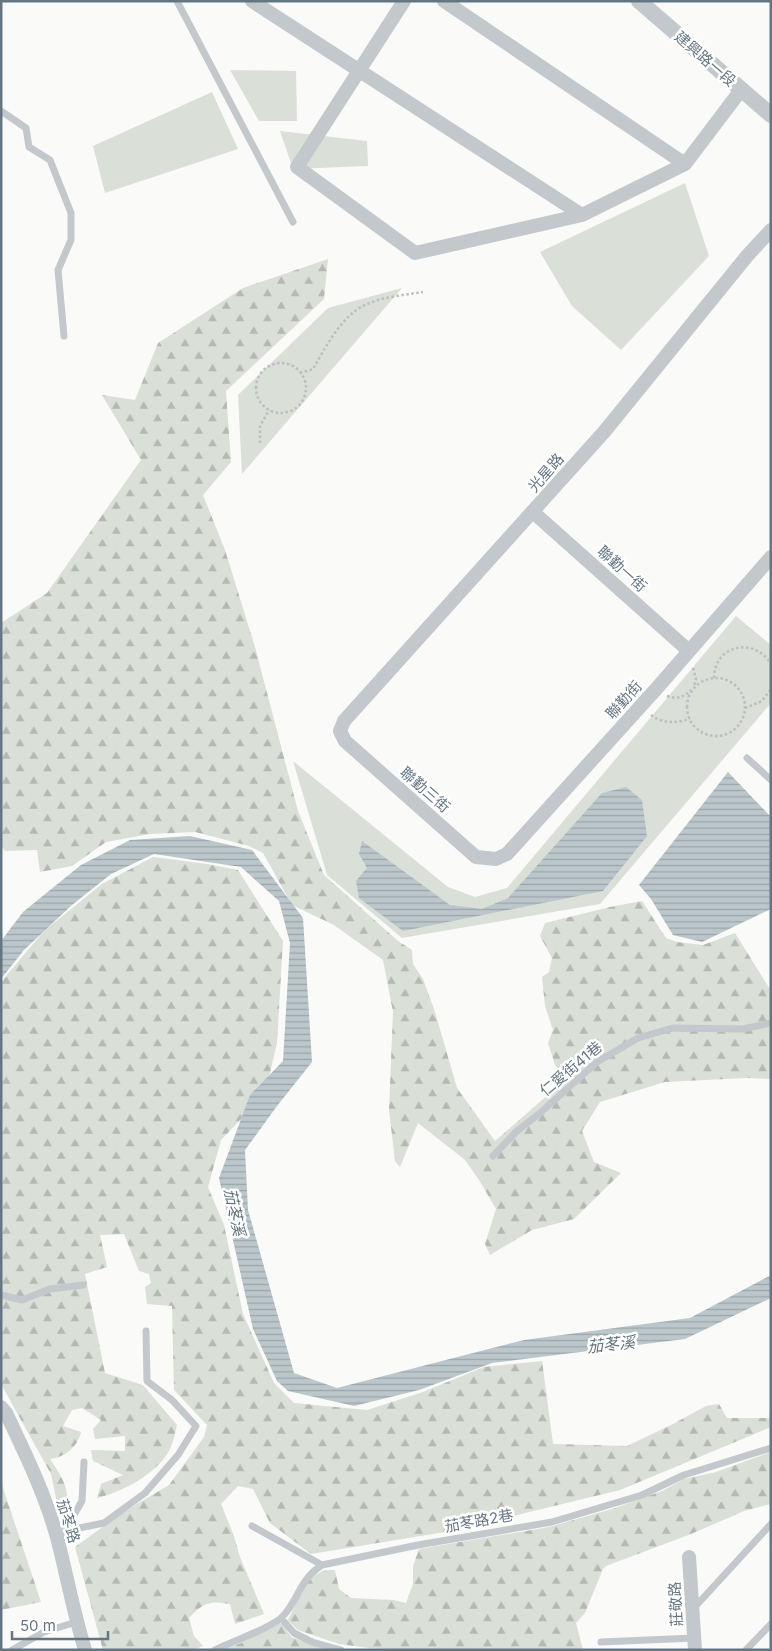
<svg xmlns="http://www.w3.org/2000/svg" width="772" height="1651" font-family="Inter,'Noto Sans TC',sans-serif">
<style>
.forest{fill:url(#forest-firs)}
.green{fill:#dadfd7}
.water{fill:url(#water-rules)}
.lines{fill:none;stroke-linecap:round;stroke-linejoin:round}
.path{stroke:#bbbfc2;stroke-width:2.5;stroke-dasharray:2.5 2.5;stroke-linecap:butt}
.service{stroke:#c3c8cc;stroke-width:7}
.minor{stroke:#c3c8cc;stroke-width:14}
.tertiary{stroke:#c3c8cc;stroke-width:16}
.labels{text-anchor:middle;stroke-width:5;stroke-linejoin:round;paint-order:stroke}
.street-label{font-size:15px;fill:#657683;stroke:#fff}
.water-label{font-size:16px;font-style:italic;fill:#60757c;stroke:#fff}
</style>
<defs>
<pattern id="forest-firs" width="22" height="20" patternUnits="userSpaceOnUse" patternTransform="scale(1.25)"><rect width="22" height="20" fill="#dadfd7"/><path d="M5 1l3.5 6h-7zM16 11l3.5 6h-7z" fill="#b4b9b4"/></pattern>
<pattern id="water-rules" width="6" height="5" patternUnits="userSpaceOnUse" patternTransform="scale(1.25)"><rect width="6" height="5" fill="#bbc7cb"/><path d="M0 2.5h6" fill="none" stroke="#9ca6aa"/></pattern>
</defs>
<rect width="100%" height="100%" fill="#fafaf8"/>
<path class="forest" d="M328,259L324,299L226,391L231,462L203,495L225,550L255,647L298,811L324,875L398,941L412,950L413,964L423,979L435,1012L457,1088L495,1141L566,1079L555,1065L548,1043L553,1030L545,1006L542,977L549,972L552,958L540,936L545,923L610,907L642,901L666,938L677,942L703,945L735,933L771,991V1079L746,1078L665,1082L600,1102L582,1131L594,1162L621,1173L574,1219L532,1230L490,1255L485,1244L496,1209L479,1180L465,1160L418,1123L400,1167L395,1161L389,1110L393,1012L383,960L334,925L292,905L263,853L249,846L195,832L150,834L106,842L72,866L40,872L37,850L5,851L1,845V623L47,593L141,460L102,395L135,400L158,343L243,288Z
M153,857L207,864L238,870L283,941L277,1043L265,1094L221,1140L208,1187L224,1225L243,1314L274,1383L294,1403L367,1410L423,1392L484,1367L542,1361L553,1444L627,1446L671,1425L706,1406L719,1404L727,1418H769L771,1392V1427L620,1490L451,1531L311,1554L270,1523L253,1489L238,1486L221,1504L234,1536L240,1557L264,1614L235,1624L230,1604C209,1600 203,1603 189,1618L194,1636L203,1646L193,1650H103L75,1547L122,1513L169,1485L204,1437L207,1425L174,1390L172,1306L147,1304L145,1287L151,1283L149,1274L139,1271L124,1234L100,1235L107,1267L85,1274L105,1373L143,1385L177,1425C175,1433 173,1444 169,1451C155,1475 122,1492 97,1498L101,1484L123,1475L93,1461L91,1450L125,1451V1436L95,1439L93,1429L101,1420L82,1408L72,1410L63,1426L81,1432C77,1448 65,1457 50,1459C62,1478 76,1495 60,1517L51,1474L1,1384V982L44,931L102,884Z
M771,1452V1504L744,1511L691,1534L606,1566L603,1569L585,1613L576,1623L583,1650H417L369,1648L339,1644L298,1630L288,1620C296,1604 303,1579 323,1571C326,1570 331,1570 335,1570L339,1589L351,1598L394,1600L406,1603L413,1584V1566L419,1549L549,1527L612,1509L662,1491L684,1479L716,1472Z
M1,1482L41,1602L1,1610Z
M279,1623L283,1624L291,1637L327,1650H222L241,1643Z"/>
<path class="green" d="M230,70L296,71L297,121H259Z
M212,92L238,149L105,193L93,146Z
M280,131L367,141L368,166L293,169Z
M685,183L709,256L621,350L572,306L540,252Z
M402,288L242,474L238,395L328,308Z
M736,616L771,645V703L600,904L402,938L327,875L293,761L448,887L475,897L507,888Z"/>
<path class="water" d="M728,772L771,817V909L702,942L673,935L651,899L639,885Z
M626,787L642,800L647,836L603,891L403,931L359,898L356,881L367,868L359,854L362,841L450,905L482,909L508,898L602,793Z
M190,836L252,850L303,918L312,1062L277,1106L245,1150L248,1210L294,1373L337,1388L524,1340L690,1318L771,1275V1298L685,1339L492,1363L419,1390L354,1406L288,1391L277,1381L253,1329L219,1178L250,1095L283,1061L290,943L279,901L241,867L154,854L111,874L72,905L24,950L1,979V941L23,912L81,865L130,840Z"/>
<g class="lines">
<path class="path" d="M256 388a25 25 0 1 1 50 0a25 25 0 1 1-50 0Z
M300,373L313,369C325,348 341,317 363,306C381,297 403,295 423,292
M260,443V426L269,410
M693,668L696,679L694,686
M687 707a29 29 0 1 1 58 0a29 29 0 1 1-58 0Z
M714,678C714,645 754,636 771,664
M667,696C677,699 683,698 691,690
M745,708L762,701L771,689
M651,715C663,724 676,723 690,719"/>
<path class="service" d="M177,1L293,222
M1,111L26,128L29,147L50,160L71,213V240L58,270L64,336
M747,758L771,780
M493,1156L517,1131L539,1114L597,1062L638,1038L673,1028L743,1029L771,1023
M1,1295L22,1300L50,1289L83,1285
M252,1526L322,1565
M64,1531L104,1523L145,1493L178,1455L196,1426L172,1400L147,1381L146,1331
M64,1532L82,1501L84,1462
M693,1609L771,1524
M281,1618L294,1633L312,1642L341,1650
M601,1642L694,1638
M12,1650L44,1632L76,1622
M215,1650C229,1643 273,1627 282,1617C299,1600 298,1581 322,1565L418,1545L552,1522L642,1495L684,1475L771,1448
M746,1650L771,1624"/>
<path class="minor" d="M252,1L582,215
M404,1L297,167L415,253L582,215L685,164L741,90
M444,1L685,164
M771,230L747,256L604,432L344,721L340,731L345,741L476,857L496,859L507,854L657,688L771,557
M533,512L689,651
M1,1407L6,1413C26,1455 46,1496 58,1541C67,1577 74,1614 85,1650
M689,1557L695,1650"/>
<path class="tertiary" d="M639,1L771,115"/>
</g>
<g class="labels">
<g class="street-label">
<text transform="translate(705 59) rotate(41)" y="5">建興路一段</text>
<text transform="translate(546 473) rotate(-49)" y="5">光星路</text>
<text transform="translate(622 569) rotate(42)" y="5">聯勤一街</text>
<text transform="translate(624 700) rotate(-48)" y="5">聯勤街</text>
<text transform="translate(425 790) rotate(41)" y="5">聯勤三街</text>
<text transform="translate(571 1069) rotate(-40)" y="5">仁愛街41巷</text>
<text transform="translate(68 1521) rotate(73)" y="5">茄苳路</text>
<text transform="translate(479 1521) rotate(-10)" y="5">茄苳路2巷</text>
<text transform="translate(676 1604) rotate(-93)" y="5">莊敬路</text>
</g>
<g class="water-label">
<text transform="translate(235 1212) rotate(78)" y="6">茄苳溪</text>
<text transform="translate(611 1344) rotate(-6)" y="6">茄苳溪</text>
</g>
</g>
<rect width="772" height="1651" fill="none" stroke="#657683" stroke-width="5"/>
<path d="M12 1631v8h96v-8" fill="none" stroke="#657683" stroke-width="2.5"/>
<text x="20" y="1631" font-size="15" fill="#657683" stroke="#ffffff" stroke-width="4" paint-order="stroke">50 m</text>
</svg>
